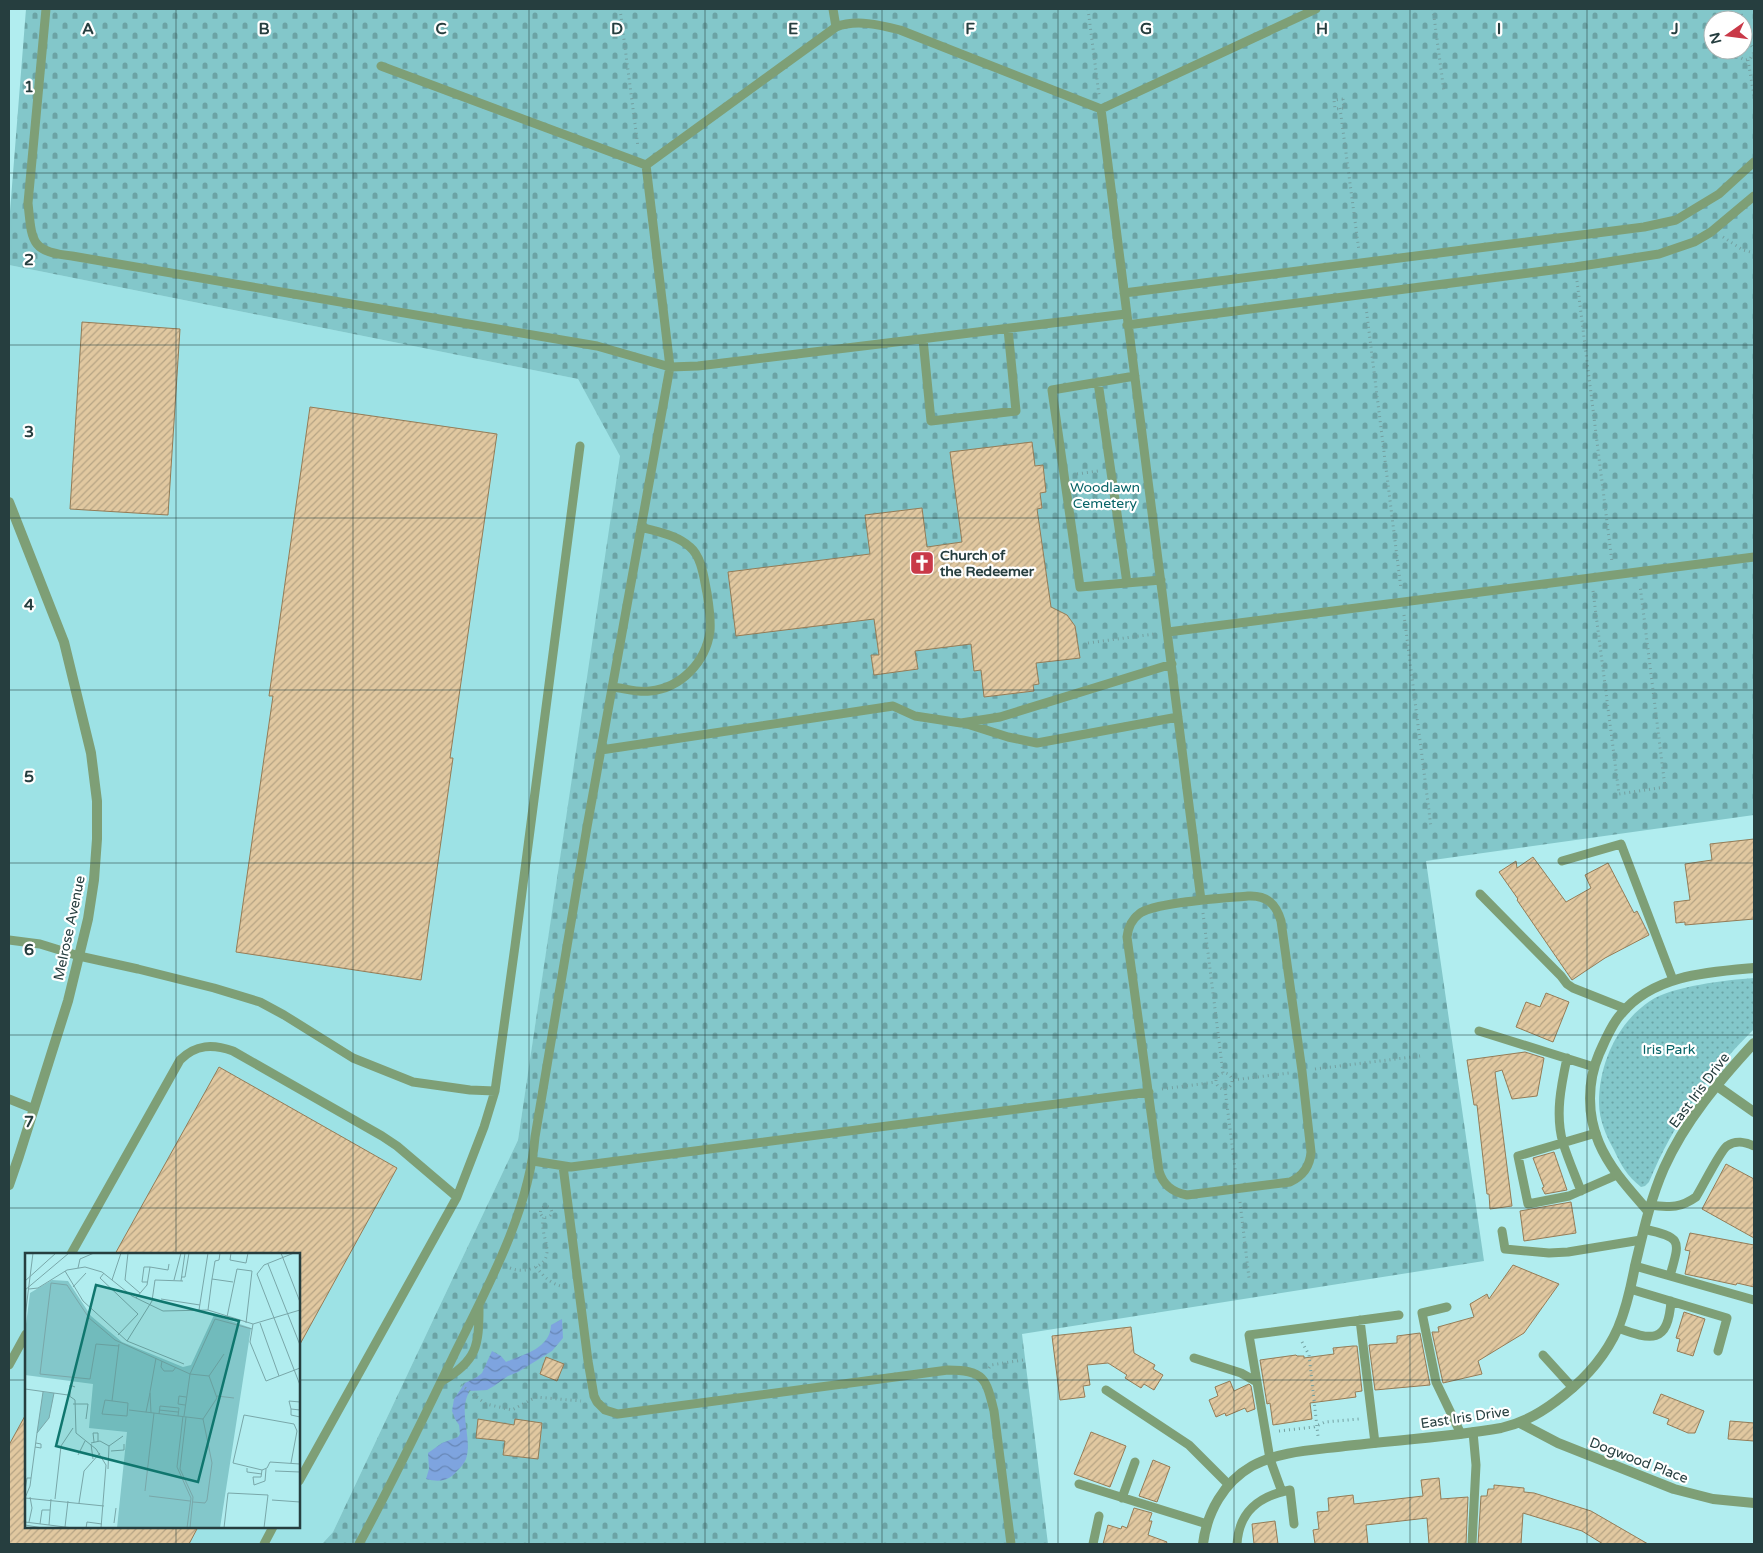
<svg xmlns="http://www.w3.org/2000/svg" width="1763" height="1553" font-family="'Varela Round',sans-serif">
<style>
.built{fill:#9de2e5;fill-rule:evenodd}
.green{fill:url(#green-dots)}
.cemetery{fill:url(#cemetery-stones);fill-rule:evenodd}
.water{fill:url(#water-waves)}
.building{fill:url(#building-hatch);stroke:#947c57}
.lines{fill:none;stroke-linecap:round;stroke-linejoin:round}
.path{stroke:#74a0a1;stroke-width:3;stroke-dasharray:1 4;stroke-linecap:butt}
.lane{stroke:#7e9f76;stroke-width:9}
.street{stroke:#7e9f76;stroke-width:10}
.grid{fill:none;stroke:#263e3f;stroke-width:1;stroke-opacity:0.55}
.labels{text-anchor:middle;stroke-width:4.5;stroke-linejoin:round;paint-order:stroke}
.park-label{font-size:14px;fill:#076467;stroke:#fff}
.poi-label{font-size:14px;font-weight:bold;fill:#263e3f;stroke:#fff;text-anchor:start}
.street-label{font-size:14px;fill:#263e3f;stroke:#fff}
.inset-road{fill:none;stroke:#79a7a9;stroke-width:1}
.view{fill:#0f766e;fill-opacity:0.15;stroke:#0f766e;stroke-width:2.5}
.inset-edge{fill:none;stroke:#263e3f;stroke-width:2.5}
.grid-label{font-size:16px;text-anchor:middle;font-weight:bold;fill:#263e3f;stroke:#fff;stroke-width:4.5;stroke-linejoin:round;paint-order:stroke}
</style>
<defs>
<pattern id="green-dots" width="8" height="8" patternUnits="userSpaceOnUse" patternTransform="scale(1.25)"><rect width="8" height="8" fill="#83c7ca"/><path d="M2 2h.1M6 6h.1" fill="none" stroke="#6ba3a5" stroke-width="1.8" stroke-linecap="round"/></pattern>
<pattern id="cemetery-stones" width="16" height="16" patternUnits="userSpaceOnUse" patternTransform="scale(1.25)"><rect width="16" height="16" fill="#83c7ca"/><path d="M2 7V4a2 2 0 0 1 4 0v3zM10 15v-3a2 2 0 0 1 4 0v3z" fill="#6ba3a5"/></pattern>
<pattern id="water-waves" width="16" height="10" patternUnits="userSpaceOnUse" patternTransform="scale(1.25)"><rect width="16" height="10" fill="#7ea4df"/><path d="M0 5q4-4 8 0t8 0" fill="none" stroke="#6787b6"/></pattern>
<pattern id="building-hatch" width="6" height="6" patternUnits="userSpaceOnUse" patternTransform="scale(1.25)"><rect width="6" height="6" fill="#e1c8a0"/><path d="M-1 1l2-2M0 6l6-6M5 7l2-2" fill="none" stroke="#b6a484"/></pattern>
</defs>
<rect width="100%" height="100%" fill="#b1edef"/>
<path class="built" d="M9,265L578,379L621,456L518,1140L333,1532L322,1544H9ZM26,1254H299V1527H26Z"/>
<path class="green" d="M1754,978V1029C1708,1075 1674,1122 1649,1182L1645,1186L1641,1187C1627,1176 1621,1165 1614,1150C1606,1136 1599,1119 1599,1103C1599,1064 1617,1023 1650,1001C1672,986 1727,980 1754,978Z"/>
<path class="cemetery" d="M26,9H1754V815L1426,861L1484,1261L1022,1334L1048,1544H322L333,1532L518,1140L620,456L578,379L9,265V224ZM1713,20H1743V50H1713Z"/>
<path class="water" d="M562,1319L563,1338L552,1351L518,1372L508,1376L494,1386L487,1390L470,1391C457,1410 473,1438 466,1459C464,1464 460,1468 457,1471C448,1482 438,1482 426,1479L429,1469L428,1453L442,1443L458,1437L460,1434L459,1425L455,1419L452,1411L454,1399L465,1383L477,1377L482,1373L492,1351L501,1356L506,1362C524,1354 550,1349 551,1325Z"/>
<path class="building" d="M82,322L180,329L168,515L70,509Z
M310,407L497,434L450,758H453L421,980L236,952L273,696H269Z
M1032,442L1035,466L1043,465L1046,492L1040,493L1042,508L1037,509L1051,607L1067,615L1075,626L1080,658L1036,663L1039,684L1033,685L1034,691L984,697L981,670L974,671L971,644L915,651L918,669L874,675L871,655H879L874,619L736,636L728,572L870,554L865,515L922,508L927,547L962,542L950,452Z
M1754,839V919L1685,925V922L1676,923L1674,902L1690,900L1685,864L1712,860L1710,844Z
M1533,857L1566,902L1591,888L1585,875L1608,863L1634,913L1637,911L1649,935L1605,958L1572,980L1517,900L1518,899L1499,872L1516,861L1517,868Z
M1546,993L1569,1002L1553,1042L1516,1027L1526,1002L1540,1007Z
M1525,1052L1544,1058L1537,1096L1512,1099L1502,1070L1495,1072L1512,1206L1490,1209L1489,1194H1487L1477,1105H1474L1467,1060Z
M219,1067L397,1168L299,1346V1254H115Z
M1554,1152L1567,1190L1545,1194L1542,1188L1544,1187L1533,1158Z
M1726,1164L1754,1179V1238L1702,1209Z
M1571,1202L1576,1233L1524,1241L1520,1211Z
M1690,1233L1754,1245V1287L1737,1283L1736,1285L1685,1274L1690,1251L1685,1250Z
M1513,1265L1559,1284L1524,1333L1478,1361L1482,1374L1443,1383L1432,1332H1439L1438,1327L1474,1317L1470,1304L1487,1294L1489,1299Z
M1684,1312L1705,1319L1693,1356L1677,1351L1680,1339L1676,1338Z
M1131,1327L1134,1353L1155,1365L1153,1369L1163,1375L1154,1390L1144,1384L1141,1388L1125,1378L1127,1375L1108,1363L1087,1365L1090,1385L1083,1386L1085,1397L1060,1400L1052,1336Z
M1420,1333L1430,1385L1375,1390L1369,1345L1397,1343V1336Z
M1353,1346H1357L1362,1391L1355,1392L1356,1397L1310,1403L1312,1419L1273,1425L1270,1403L1267,1404L1260,1360L1296,1355L1297,1356H1304V1358L1334,1354L1333,1348Z
M546,1357L564,1364L557,1381L540,1374Z
M1230,1381L1234,1391L1249,1384L1251,1386L1255,1409L1247,1412L1245,1408L1226,1416L1225,1413L1216,1417L1209,1400L1218,1396L1215,1387Z
M1661,1394L1704,1411L1695,1433H1688L1667,1424L1669,1419L1653,1413Z
M26,1414V1527H198L189,1544H9V1445Z
M478,1419L514,1425L515,1419L542,1423L538,1459L503,1455L505,1441L476,1438Z
M1730,1421L1754,1423V1441L1728,1439Z
M1091,1432L1126,1446L1110,1487L1074,1474Z
M1153,1460L1170,1467L1157,1502L1139,1496Z
M1439,1478L1441,1499L1468,1497L1466,1544H1429L1427,1518L1366,1525L1368,1544H1315L1313,1530L1319,1529L1317,1512L1329,1511L1328,1498L1353,1495L1354,1504L1423,1496L1421,1480Z
M1494,1485L1524,1488V1492L1534,1493L1591,1511L1648,1544H1603L1582,1531L1523,1513L1521,1544H1478L1481,1496H1487L1488,1489H1494Z
M1134,1508L1152,1513L1149,1521H1152L1148,1535L1167,1542L1166,1544H1103L1108,1525L1121,1529L1122,1526L1127,1528Z
M1275,1521L1278,1544H1254L1252,1524Z"/>
<g class="lines">
<path class="path" d="M620,9L638,147
M1088,9L1099,95
M1433,9L1444,92
M1741,9L1742,20
M1743,26L1745,42
M1743,42H1748L1754,49
M1737,50L1739,57L1745,60L1750,59L1754,52
M1748,60L1754,96
M1343,99L1344,108L1335,109L1334,100Z
M1340,108L1359,251
M1723,237L1743,250L1754,253
M1577,281L1612,562
M1366,307L1401,589
M1077,474L1098,471
M1593,591L1619,794L1665,787L1640,585
M1404,615L1431,827
M1088,643L1154,634
M1203,913L1223,1073
M1315,1069L1420,1056
M1216 1081a8 8 0 1 1 16 0a8 8 0 1 1-16 0Z
M1233,1080L1289,1073
M1162,1089L1216,1082
M1225,1089L1236,1176
M1240,1202L1249,1278
M540.5 1212a5.5 5.5 0 1 1 11 0a5.5 5.5 0 1 1-11 0Z
M536,1267C545,1278 552,1285 566,1287
M510,1268C518,1271 525,1271 533,1268C561,1258 537,1234 544,1217
M1302,1342L1309,1355L1318,1436
M989,1368L991,1365L1023,1360
M461,1385L486,1404L512,1410L536,1397L581,1401
M1279,1431L1314,1427L1325,1422L1359,1419"/>
<path class="lane" d="M46,9L28,203C32,241 30,252 72,256L597,346L670,367L698,366L1126,314
M833,9L836,27
M646,165L836,27C856,19 880,25 900,30L1101,109
M1124,293L1644,227L1676,220L1719,194L1754,162
M1127,325L1575,267L1659,254L1694,242L1711,232L1754,196
M923,339L931,421L1016,411L1008,329
M1135,376L1052,390L1080,587L1161,580
M1098,382L1127,583
M1168,632L1754,557
M612,687C624,688 638,693 650,691C681,688 706,662 710,631C711,618 709,606 707,593C704,579 702,557 690,547C677,535 658,532 641,527
M964,723L1008,737L1037,743L1178,717
M601,750L893,706L915,716L961,723L1000,717L1172,664
M1562,861L1621,844L1673,980
M1480,894L1561,976L1567,984L1573,988L1626,1009
M1248,896C1267,895 1276,904 1281,921L1302,1071L1311,1152C1310,1166 1303,1176 1290,1182L1187,1195C1172,1192 1163,1185 1159,1171L1127,937C1128,928 1131,920 1139,914C1154,902 1227,898 1248,896Z
M1201,900L1101,109L1316,9
M9,940L40,944L79,956L138,969L214,988L260,1002L284,1015L353,1058L413,1082L470,1090L495,1091L515,946L580,446
M1479,1031L1594,1067
M1567,1058C1561,1086 1555,1115 1563,1143C1568,1159 1575,1175 1581,1191
M9,1099L34,1109
M1596,1133L1518,1156L1528,1204L1569,1196L1617,1175
M533,1161L571,1167L1149,1092
M563,1166L588,1361L594,1396L597,1402L605,1410L618,1414L948,1370C984,1370 986,1378 994,1411L1011,1544
M1650,1205C1670,1207 1679,1209 1696,1197C1702,1188 1720,1151 1727,1146C1735,1140 1746,1142 1754,1146
M1644,1229C1683,1238 1680,1240 1670,1276
M1502,1231L1505,1249L1549,1253L1568,1252L1641,1240
M71,1254L180,1060C196,1044 213,1044 233,1051L382,1136L397,1146L457,1197
M1635,1266L1754,1300
M1630,1289L1727,1318L1718,1351
M1447,1307L1422,1313L1436,1382L1461,1434
M1360,1320L1375,1443
M1618,1328C1651,1340 1668,1345 1671,1301
M1543,1355L1573,1388
M1194,1358L1241,1373L1257,1382
M9,1365L26,1334
M442,1381C477,1361 479,1346 479,1307
M1106,1390L1189,1445L1229,1485
M299,1481L457,1197L484,1127L495,1091
M1079,1484L1207,1524
M1282,1492L1270,1459L1249,1335L1399,1315
M1122,1498L1135,1462
M264,1544L273,1527
M359,1544C393,1482 423,1419 454,1355C487,1288 529,1212 535,1137L587,827L670,367L646,165L381,66
M1093,1544L1099,1516
M1237,1544C1239,1511 1259,1496 1290,1490L1294,1524
M1472,1544L1476,1465L1473,1432"/>
<path class="street" d="M9,502L64,642L91,753L97,801V839L94,880L88,919L68,1001L19,1156L9,1185
M1717,1086L1754,1112
M1648,1211C1630,1190 1610,1169 1599,1143C1587,1115 1587,1082 1599,1054C1605,1041 1611,1025 1621,1014C1653,975 1708,972 1754,968
M1520,1423L1558,1443L1674,1489L1713,1499L1754,1503
M1203,1544C1207,1512 1224,1482 1252,1466C1279,1451 1315,1450 1345,1446C1397,1440 1450,1437 1501,1428C1526,1422 1544,1411 1564,1395C1587,1377 1606,1355 1618,1328C1626,1309 1631,1287 1635,1266C1643,1233 1650,1200 1664,1168C1685,1121 1719,1081 1754,1043"/>
</g>
<path class="grid" d="M176,9V1254M353,9V1544M529,9V1544M705,9V1544M882,9V1544M1058,9V1544M1234,9V1544M1410,9V1544M1587,9V1544M9,173H1754M9,345H1754M9,518H1754M9,690H1754M9,863H1754M9,1035H1754M9,1208H1754M9,1380H26M299,1380H1754M176,1527V1544"/>
<defs>
<symbol id="church-square" viewBox="-11 -11 22 22"><rect x="-9" y="-9" width="18" height="18" rx="4" fill="#c93948" stroke="#fff"/><path d="M-1.2-6h2.4v3.5h3.3v2.4h-3.3V6h-2.4V-.1h-3.3v-2.4h3.3Z" fill="#fff"/></symbol>
</defs>
<g fill-rule="evenodd">
<use href="#church-square" x="908" y="549" width="28" height="28"/>
</g>
<g class="labels">
<g class="park-label">
<text x="1105" y="492">Woodlawn<tspan x="1105" dy="16">Cemetery</tspan></text>
<text x="1669" y="1054">Iris Park</text>
</g>
<g class="poi-label">
<text x="940" y="560">Church of<tspan x="940" dy="16">the Redeemer</tspan></text>
</g>
<g class="street-label">
<text transform="translate(69 928) rotate(-78)" y="5">Melrose Avenue</text>
<text transform="translate(1699 1090) rotate(-53)" y="5">East Iris Drive</text>
<text transform="translate(1465 1417) rotate(-8)" y="5">East Iris Drive</text>
<text transform="translate(1639 1460) rotate(21)" y="5">Dogwood Place</text>
</g>
</g>
<g transform="translate(25 1253)">
<rect width="275" height="275" fill="#b1edef"/>
<path d="M18,139L29,140L24,165L12,180Z" fill="#83c7ca"/>
<path d="M27,27L43,28L66,63L97,89L158,114L166,112L189,62L226,75L195,275H92L102,179L64,175L68,131L0,122V79L5,40Z" fill="#83c7ca"/>
<path class="inset-road" d="M103,0L100,27L115,40M206,0L205,7L221,10L223,0M256,0L275,49M269,0L239,12L232,21L275,132M243,11L275,92M53,15L55,6L69,0M40,18L58,48L102,88M79,20L75,25L113,61L93,82M157,24H160L164,0M187,26L190,8L194,7L195,0M87,27L96,0M149,27L156,0M0,28L31,0M156,28L160,0M158,28L130,27L127,48L102,88L159,111M122,29H117L119,14H125M48,34L61,20M4,36L13,35L42,17L60,14L77,19L107,43L138,58L183,57L228,71L275,57M0,37L44,0M111,45L122,32L125,14L143,17L144,11M136,46L175,52M174,57L183,0M183,57L187,26L208,29M0,64L8,0M202,64L212,16L227,18L221,70M235,70L254,123M228,71L225,89L241,128L275,115M94,93L71,91L65,126L15,121L26,30L42,32L64,65L90,87L165,121L184,123L199,101M137,108L136,114L139,118H148L151,114M0,136L43,142L50,147L51,180L71,196L81,212L76,275M45,143V132L50,134M192,143L209,145M80,147L103,150L102,163L77,161ZM87,148L94,91M48,151H63L61,166M160,152L153,151L154,143L161,144M266,156L264,148L275,149M104,157L178,166L187,210L182,247L180,250L168,249M134,157L153,159M275,157L266,156V162L275,164M121,159L125,140M126,160L125,139L131,105M134,161L135,153L154,155L153,163M158,163L152,214L166,245L162,275M159,163L165,121L190,66L227,76M161,164L155,216L168,244L165,275M178,166L192,145L184,123M12,180L18,139M69,189L68,180H73V188M66,190L75,188L84,193L83,216M66,191L68,206M84,193L98,183M10,194L16,195V191L11,190M86,198L99,197V191M53,202L60,188M266,210L272,178L269,171L219,162L208,210L237,217L242,215L245,209L275,211M222,215V219L237,221M237,217L236,224H228L229,232L240,228L241,216M250,218L275,219M0,237L2,225H6M120,238L129,160M124,243L165,248M0,245L5,233L12,180L24,165L29,140M0,245L79,253M30,246L36,193L48,175M247,247L275,249M54,250L59,218L75,200M0,269L48,275M4,269L7,255L5,244M89,270L91,255M15,271L17,257H25M0,272L18,275M24,272L26,246M40,274L43,248M61,275L62,269L77,271M199,275L203,240L243,242L239,275"/>
<path class="view" d="M71,32L214,68L173,229L31,193Z"/>
<rect width="275" height="275" class="inset-edge"/>
</g>
<g class="grid-label">
<text x="88" y="34">A</text>
<text x="264" y="34">B</text>
<text x="441" y="34">C</text>
<text x="617" y="34">D</text>
<text x="793" y="34">E</text>
<text x="970" y="34">F</text>
<text x="1146" y="34">G</text>
<text x="1322" y="34">H</text>
<text x="1499" y="34">I</text>
<text x="1675" y="34">J</text>
<text x="29" y="92">1</text>
<text x="29" y="265">2</text>
<text x="29" y="437">3</text>
<text x="29" y="610">4</text>
<text x="29" y="782">5</text>
<text x="29" y="955">6</text>
<text x="29" y="1127">7</text>
</g>
<rect width="1763" height="1553" fill="none" stroke="#263e3f" stroke-width="20"/>
<g transform="translate(1728 35) rotate(256)"><circle r="24" fill="#ffffff" stroke="#a8b2b2"/>
<path d="M0-4L9 19L0 12L-9 19Z" fill="#c93948"/>
<text y="-8" font-size="14" font-weight="bold" text-anchor="middle" fill="#263e3f">N</text>
</g>
</svg>
